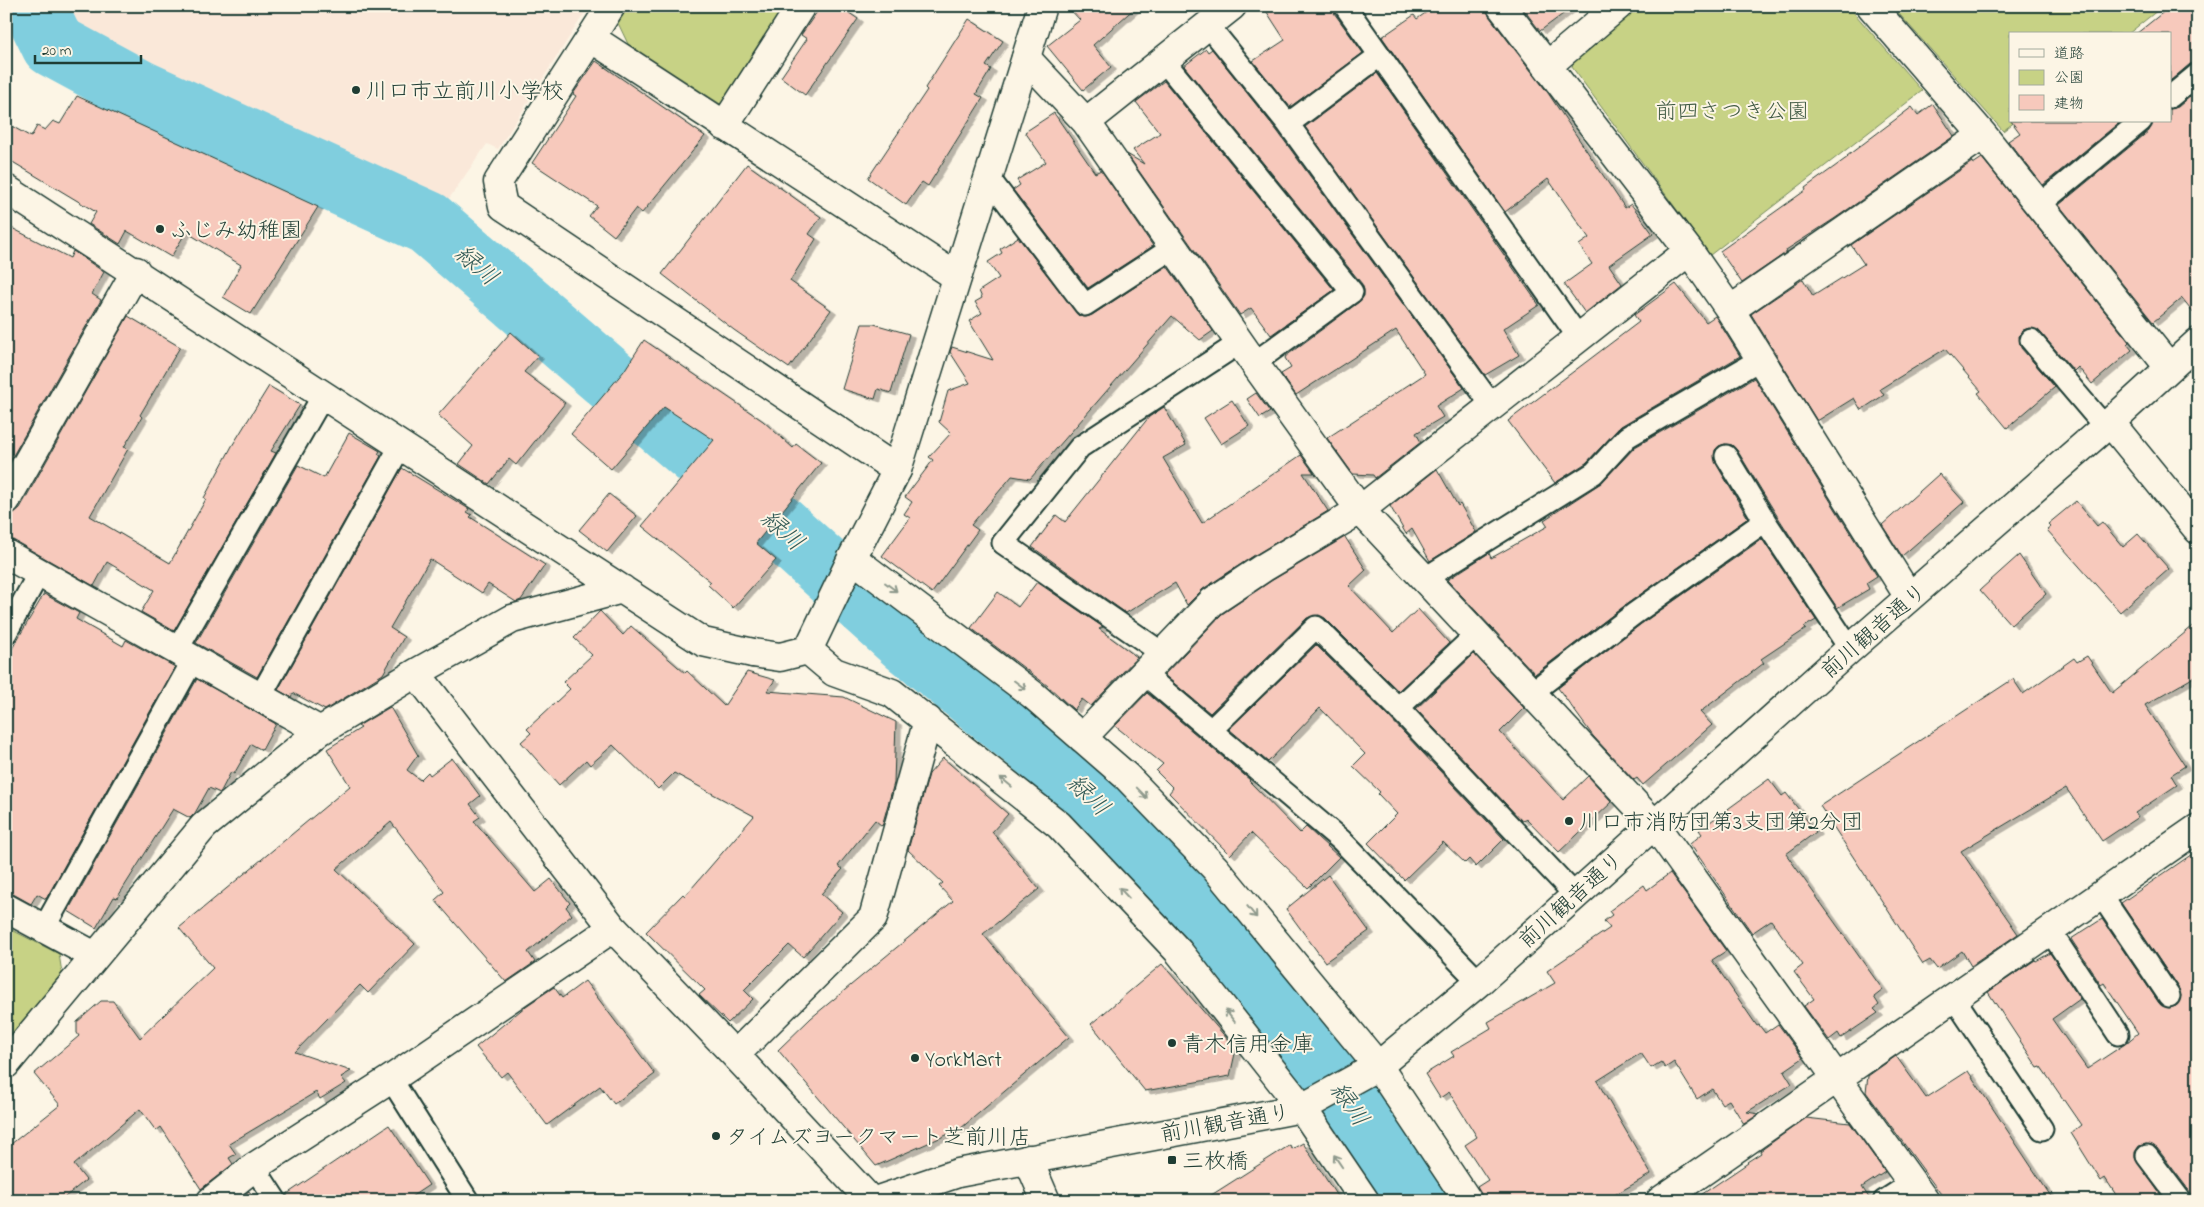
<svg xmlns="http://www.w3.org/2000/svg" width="2204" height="1207" font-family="'Indie Flower','Klee One',sans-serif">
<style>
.built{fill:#fae8d9}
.green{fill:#c7d285;stroke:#73885c}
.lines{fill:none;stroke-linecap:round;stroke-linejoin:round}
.river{stroke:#80cede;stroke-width:64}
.building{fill:#f7c9bc;stroke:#1f3d34;filter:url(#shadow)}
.lane-casing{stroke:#1f3d34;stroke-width:25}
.street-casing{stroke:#1f3d34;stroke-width:31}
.secondary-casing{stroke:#1f3d34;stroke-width:31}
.lane{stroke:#fcf5e5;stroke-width:21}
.street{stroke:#fcf5e5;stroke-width:28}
.secondary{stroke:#fcf5e5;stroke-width:28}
.oneway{stroke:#8e998c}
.poi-dot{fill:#1f3d34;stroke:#fcf5e5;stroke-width:2}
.labels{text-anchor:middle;stroke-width:4;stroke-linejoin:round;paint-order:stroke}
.poi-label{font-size:22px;fill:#1f3d34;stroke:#fcf5e5;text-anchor:start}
.park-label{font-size:22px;fill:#415b44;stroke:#fcf5e5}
.street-label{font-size:22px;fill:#1f3d34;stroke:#fcf5e5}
.water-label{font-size:24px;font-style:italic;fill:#325a56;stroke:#fcf5e5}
</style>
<defs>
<filter id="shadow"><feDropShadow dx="5.5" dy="3" stdDeviation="0" flood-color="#0004"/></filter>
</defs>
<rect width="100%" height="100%" fill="#fcf5e5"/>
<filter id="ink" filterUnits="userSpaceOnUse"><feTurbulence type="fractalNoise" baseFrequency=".02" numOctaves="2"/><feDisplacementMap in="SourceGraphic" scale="10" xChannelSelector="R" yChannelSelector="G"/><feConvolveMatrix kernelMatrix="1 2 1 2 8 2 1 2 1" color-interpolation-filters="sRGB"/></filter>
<g filter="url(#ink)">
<path class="built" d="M50,6H589L498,149L487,144L439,213L63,37Z"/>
<path class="green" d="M629,6H792L725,107L628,44L618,23Z
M1635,6H1848L1922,91L1710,255L1572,67L1576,55Z
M1892,6H2163L2128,34H2010V121H2016L2003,131Z
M6,927L59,954L62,973L6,1043Z"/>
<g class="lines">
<path class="river" d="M34,6L53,45L140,92L428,223L719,473L907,642L1048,756L1170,874L1324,1066L1417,1201"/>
</g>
<path class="building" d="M821,6H839L858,19L805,95L781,77L807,39L801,35Z
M1067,6H1137L1093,45L1111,67L1083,90L1047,46L1080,20Z
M1263,6H1329L1363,53L1290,107L1253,61L1285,40Z
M1435,6H1486L1489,16L1548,93L1625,208L1631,204L1653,234L1609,265L1622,284L1585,313L1564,284L1592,264L1579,245L1589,238L1548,179L1505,212L1382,37L1414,15L1417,19Z
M1521,6H1574L1540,31Z
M2171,6H2198V62L2190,64L2170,81V34H2136Z
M969,19L1003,41L986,66L991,69L976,94L983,98L928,186L922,182L906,205L868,178L927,90L925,88Z
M1206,49L1208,52L1212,49L1278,132L1464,388L1436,406L1443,417L1416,433L1421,442L1375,478L1373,475L1353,474L1327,438L1425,374L1396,330L1296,395L1281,374L1291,368L1285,358L1286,356L1359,302L1364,296V290L1362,284L1184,66Z
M596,61L705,136L642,213L636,208L614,236L589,216L597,206L532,163L576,96L573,94Z
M1377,73L1539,305L1503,329L1519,355L1485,375L1305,127Z
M1164,81L1334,290L1271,335L1251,308L1240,315L1127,154L1144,164L1133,150L1160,133L1136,102Z
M2198,90V318L2182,298L2153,322L2059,205L2149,131L2153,121H2170V109L2178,107Z
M77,96L318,207L251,314L223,297L241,265L186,232L171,257L127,231L120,244L89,224L96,212L6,158V123L31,137L37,126L45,130L53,121L60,124Z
M1933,104L1954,136L1834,219L1786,250L1787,252L1742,283L1720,251L1806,190L1805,188L1848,157L1847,156L1912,107L1918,115Z
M1054,113L1095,173L1101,170L1153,246L1088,288L1013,190L1020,185L1017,180L1046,162L1025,132Z
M2011,121H2121L2043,185L2008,141L2020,133Z
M1982,158L2129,342L2127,344L2132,350L2092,384L2078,367L2074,371L2040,332L2029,328L2023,330L2019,336L2021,348L2055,387L2007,428L1978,393L1981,391L1945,349L1880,389L1884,395L1861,410L1854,398L1817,421L1751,314L1803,279L1813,296L1864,264L1851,245L1972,162L1973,164Z
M747,164L821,217L809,234L816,239L790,281L831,310L789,368L734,330L662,274Z
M6,225L70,258L73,251L104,272L92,294L101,300L6,468Z
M1018,237L1079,316L1086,317L1092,315L1167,266L1213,331L1200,340L1172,316L1030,479L1012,476L971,525L978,530L932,593L882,556L910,518L904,514L912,502L905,497L933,460L929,457L951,433L939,422L948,391L970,383L950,352L952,347L993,360L969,321L982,313L975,302L982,298L979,291L999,278L988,262L1002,253L1000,249Z
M1676,284L1706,322L1715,316L1740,356L1621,426L1586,463L1555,483L1508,421L1639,322L1634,315Z
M128,316L180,347L140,415L142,417L124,447L128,449L90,516L170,563L206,499L204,498L232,446L269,386L300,405L271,451L276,453L174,631L141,612L154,590L107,562L94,586L6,536V516L14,513L20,508Z
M862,324H874L909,334L891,393L878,389L875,399L842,389Z
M511,332L538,356L524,372L565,403L516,465L509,459L489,484L459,464L473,446L438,415Z
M644,340L763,421L793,448L796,444L821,463L756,543L776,560L733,608L708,585L711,582L642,526L714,440L664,407L611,469L571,434L624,371Z
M1754,378L1877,576L1866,583L1869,589L1837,608L1776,514L1737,450L1732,445L1725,444L1719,446L1715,450V462L1748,518L1627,604L1535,674L1447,580L1489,553L1491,558L1493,557L1548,526L1544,520L1601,483L1635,447Z
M1256,393L1270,412L1260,418L1247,399Z
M1232,400L1249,426L1221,444L1204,418Z
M1164,407L1186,445L1163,458L1202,523L1301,455L1314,473H1303L1328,511L1255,555L1203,589L1187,605L1175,583L1126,613L1032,547L1056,515L1065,522L1149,417Z
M349,433L380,451L378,454L381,456L257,677L196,643L298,465L324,478Z
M402,468L469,509L467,512L472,515L470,517L545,565L521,600L516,602L488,584L482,593L430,559L390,628L404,637L383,674L325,710L293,693L291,697L278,690Z
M1437,469L1458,506L1460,504L1476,532L1430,561L1412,529L1406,534L1390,506Z
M1939,474L1964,502L1902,556L1882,525Z
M609,494L637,516L607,552L579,530Z
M2076,501L2097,526L2102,522L2123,547L2138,534L2169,569L2120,612L2047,530L2051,527L2048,524Z
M1345,537L1366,570L1349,586L1393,633L1418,609L1449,643L1398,691L1325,618L1319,615L1307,618L1210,713L1164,675L1222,614L1271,581Z
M1762,539L1816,620L1804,627L1806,629L1761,659L1764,663L1700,712L1712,725L1643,785L1637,778L1634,780L1593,736L1558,688L1641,624Z
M2019,555L2046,594L2011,625L1980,590Z
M1037,582L1103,627L1099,629L1137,657L1091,706L1082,699L1074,710L1048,686L971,628L998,592L1018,607Z
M44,594L79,613L76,619L123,646L126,640L175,667L46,899L37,894L31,904L6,890V659Z
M600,611L623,635L631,626L685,673L687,671L724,706L747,672L775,680L767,691L844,697L896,722L894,783L882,826L875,820L838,866L843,869L821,894L842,912L803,957L789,945L744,990L753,999L728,1023L699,995L705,990L646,932L683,894L685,896L754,816L674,773L658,789L613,745L590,765L586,760L559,785L521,742L531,733L527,729L570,689L563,682L592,655L574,638Z
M2198,622V674L2189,680L2145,705L2185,766L2171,775L2177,785L2135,813L2138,817L2102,841L2066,788L1961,851L2018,934L1971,966L1962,951L1937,969L1930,960L1923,964L1820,806L2013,679L2023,694L2074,658L2077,662L2087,656L2112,693Z
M1316,645L1389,717L1504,839L1476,867L1469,859L1465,863L1443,842L1404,880L1368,843L1397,814L1378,794L1380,792L1353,766L1365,754L1320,708L1268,762L1229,729Z
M1474,654L1524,708L1500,732L1563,800L1588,776L1612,802L1559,852L1527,819L1522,821L1416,709Z
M197,679L276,724L262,750L251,744L234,774L231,772L220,793L209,788L195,813L190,818L173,809L117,898L114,897L96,928L68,911Z
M1147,693L1250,780L1249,781L1300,833L1306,827L1339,857L1308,888L1251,833L1230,855L1169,793L1173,788L1156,771L1163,764L1115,726Z
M390,707L419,757L417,756L407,770L420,780L428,772L430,775L452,758L480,796L470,804L480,817L474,821L535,892L551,879L570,903L566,907L572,915L528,952L535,962L506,982L435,900L444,892L391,822L336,869L415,944L368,993L360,985L295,1052L351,1071L341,1077L346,1083L320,1099L316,1092L229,1144L236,1154L229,1158L233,1164L201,1189L161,1127L156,1131L140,1109L74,1165L86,1180L60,1201H6V1148L60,1105L34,1074L79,1036L77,1033V1022L101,1001H113L140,1038L213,968L179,928L350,786L327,749L361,728L358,726Z
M943,758L1008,814L992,832L1039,889L983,934L1069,1037L960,1129L876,1166L778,1050L811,1018L953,901L939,886L943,883L908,850L929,774Z
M1769,779L1782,796L1786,793L1816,832L1786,854L1883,990L1874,997L1879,1005L1874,1009L1878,1013L1841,1038L1838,1033L1829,1040L1804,1006L1814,999L1794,972L1803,965L1771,920L1752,933L1690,844L1702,834L1699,830Z
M2198,850V1201H2193L2191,1193L2157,1148L2146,1144L2139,1146L2135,1152V1158L2165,1201H2120L2105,1178L2101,1181L2071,1133L2081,1125L2041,1067L2038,1068L1988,992L2035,960L2036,961L2050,953L2080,999L2052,1019L2087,1069L2125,1044L2138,1033L2104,983L2101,985L2071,939L2102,919L2159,1003L2169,1008L2176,1006L2181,996L2179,989L2121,903Z
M1670,873L1726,951L1712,960L1757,1026L1759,1025L1765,1033L1778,1024L1803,1058L1784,1071L1792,1084L1747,1112L1759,1114L1744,1124L1729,1100L1722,1104L1712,1089L1697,1099L1674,1062L1665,1068L1661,1062L1651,1068L1641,1053L1597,1081L1651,1174L1604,1201H1484L1477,1187L1488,1180L1465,1145L1477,1137L1449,1092L1440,1098L1425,1074L1454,1056L1451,1052L1491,1028L1488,1022L1555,983L1547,971L1610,928L1604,921L1612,915L1609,911L1644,885L1647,890Z
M1328,875L1369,931L1325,962L1286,909Z
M1162,964L1236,1049L1230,1076L1145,1091L1091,1024Z
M585,981L655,1074L614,1104L600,1086L547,1125L507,1072L501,1077L476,1047L526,1006L554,987L562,998Z
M1896,1056L1926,1098L1968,1071L2054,1201H1946L1866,1092L1868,1076Z
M1806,1118L1850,1123L1885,1172L1862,1187L1871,1201H1692L1748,1163L1747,1162L1761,1153L1760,1151Z
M389,1125L429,1185L405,1201H288L287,1194Z
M1303,1143L1340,1201H1202L1290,1145L1292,1149Z
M249,1191L256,1201H237Z"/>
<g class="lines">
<defs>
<path id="lane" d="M1345,6L1579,338
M1208,25L1288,124L1493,407
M1164,61L1352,292L1254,363
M2170,97L2198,74
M1288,124L1379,56
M988,177L1085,305L1174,247
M2039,205L2141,121
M2031,340L2105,427
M1726,456L1765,521
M1424,579L1594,473L1627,437L1759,360
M6,633L39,573
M177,650L324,394
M1162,653L1003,543L1080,447L1241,342
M1143,673L1341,840L1479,982
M1531,693L1634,614L1765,521L1850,649
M260,697L401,445
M1398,708L1476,635
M1211,730L1316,627L1398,708L1575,895
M2101,895L2169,996
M44,928L193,660
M2050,931L2118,1034
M1954,998L2042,1129
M391,1079L468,1201
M2147,1156L2181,1201
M254,1167L276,1201
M1884,1201L1912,1183"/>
<path id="street" d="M611,6L498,182L503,206L897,470
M1501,6L1547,66L1618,6
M1871,6L1983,135L2169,367
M591,38L957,277
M1026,58L1086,122L1254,363L1360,510L1654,824L1925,1201
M1547,66L1689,251
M1086,122L1232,6
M724,126L801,6
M6,189L703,642L753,653
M1730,310L1983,135
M2110,422L2198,530
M6,500L136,271
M6,554L320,731
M852,558L1033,695L1126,776L1215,868L1378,1066L1468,1201
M808,650L834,672L892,693L1059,825L1179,952L1302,1108L1365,1201
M416,673L613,928L735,1055L871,1201
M1082,738L1212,602L1263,568L1360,510L1689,251L1730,310L1909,597
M6,908L95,956
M735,1055L873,918L928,720
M6,1064L204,826L320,731L416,673L512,619L622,589
M1028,1159L1046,1201
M211,1201L254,1167L391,1079L613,928
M1660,1201L2198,828"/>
<path id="secondary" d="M753,653L780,657L808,650L852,558L897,470L1042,6
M875,1201L958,1173L1302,1108L1378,1066L1479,982L1850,649L2105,427L2198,342"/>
</defs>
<use href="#lane" class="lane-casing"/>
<use href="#street" class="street-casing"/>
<use href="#secondary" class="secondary-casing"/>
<use href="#lane" class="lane"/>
<use href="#street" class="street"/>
<use href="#secondary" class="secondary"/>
</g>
<defs><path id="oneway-shaft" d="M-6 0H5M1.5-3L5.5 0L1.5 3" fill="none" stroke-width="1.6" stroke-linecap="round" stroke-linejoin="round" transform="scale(1.25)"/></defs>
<g class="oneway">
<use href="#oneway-shaft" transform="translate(891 587) rotate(37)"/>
<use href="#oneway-shaft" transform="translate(1020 685) rotate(37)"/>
<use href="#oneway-shaft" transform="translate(1006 782) rotate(-141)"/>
<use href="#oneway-shaft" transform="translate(1142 793) rotate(46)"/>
<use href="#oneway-shaft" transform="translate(1124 893) rotate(-133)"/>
<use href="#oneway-shaft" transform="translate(1252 912) rotate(51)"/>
<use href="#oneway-shaft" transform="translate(1230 1016) rotate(-128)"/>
<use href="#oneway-shaft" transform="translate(1338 1161) rotate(-124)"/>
</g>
</g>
<g class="poi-dot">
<circle cx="356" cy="90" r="5"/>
<circle cx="160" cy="229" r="5"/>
<circle cx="1569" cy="821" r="5"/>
<circle cx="1172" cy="1043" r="5"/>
<circle cx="915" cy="1058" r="5"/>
<circle cx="716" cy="1136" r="5"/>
<rect x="1167" y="1155" width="10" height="10" rx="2.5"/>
</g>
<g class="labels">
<g class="poi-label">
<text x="366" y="98">川口市立前川小学校</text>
<text x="170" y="237">ふじみ幼稚園</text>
<text x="1579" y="829">川口市消防団第3支団第2分団</text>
<text x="1182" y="1051">青木信用金庫</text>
<text x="925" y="1066">YorkMart</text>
<text x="726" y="1144">タイムズヨークマート芝前川店</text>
<text x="1182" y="1168">三枚橋</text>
</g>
<g class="park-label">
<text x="1732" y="118">前四さつき公園</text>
</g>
<g class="street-label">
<text transform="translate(1873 630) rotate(-41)" y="8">前川観音通り</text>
<text transform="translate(1570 899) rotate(-42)" y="8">前川観音通り</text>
<text transform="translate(1225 1122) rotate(-10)" y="8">前川観音通り</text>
</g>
<g class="water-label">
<text transform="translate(477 265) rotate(41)" y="8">緑川</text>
<text transform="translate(783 530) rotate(42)" y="8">緑川</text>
<text transform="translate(1089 795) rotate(44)" y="8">緑川</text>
<text transform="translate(1350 1104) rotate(55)" y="8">緑川</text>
</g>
</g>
<rect width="2204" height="1207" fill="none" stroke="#fcf5e5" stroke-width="25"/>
<rect x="12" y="12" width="2179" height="1182" fill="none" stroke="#1f3d34" stroke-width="2" filter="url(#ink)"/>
<rect x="2009" y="32" width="162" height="90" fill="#fcf5e5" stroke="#a4ab9e"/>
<rect x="2019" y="49" width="25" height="8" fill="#fcf5e5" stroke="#a4ab9e"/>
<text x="2054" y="58" font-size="15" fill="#1f3d34">道路</text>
<rect x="2019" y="70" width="25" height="15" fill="#c7d285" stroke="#a4ab9e"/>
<text x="2054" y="82" font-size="15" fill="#1f3d34">公園</text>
<rect x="2019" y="95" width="25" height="15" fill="#f7c9bc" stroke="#a4ab9e"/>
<text x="2054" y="108" font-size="15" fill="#1f3d34">建物</text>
<path d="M35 55v8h106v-8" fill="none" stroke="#1f3d34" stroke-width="2.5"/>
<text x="42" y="55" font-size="15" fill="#1f3d34" stroke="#fcf5e5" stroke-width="4" paint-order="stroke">20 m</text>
</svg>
